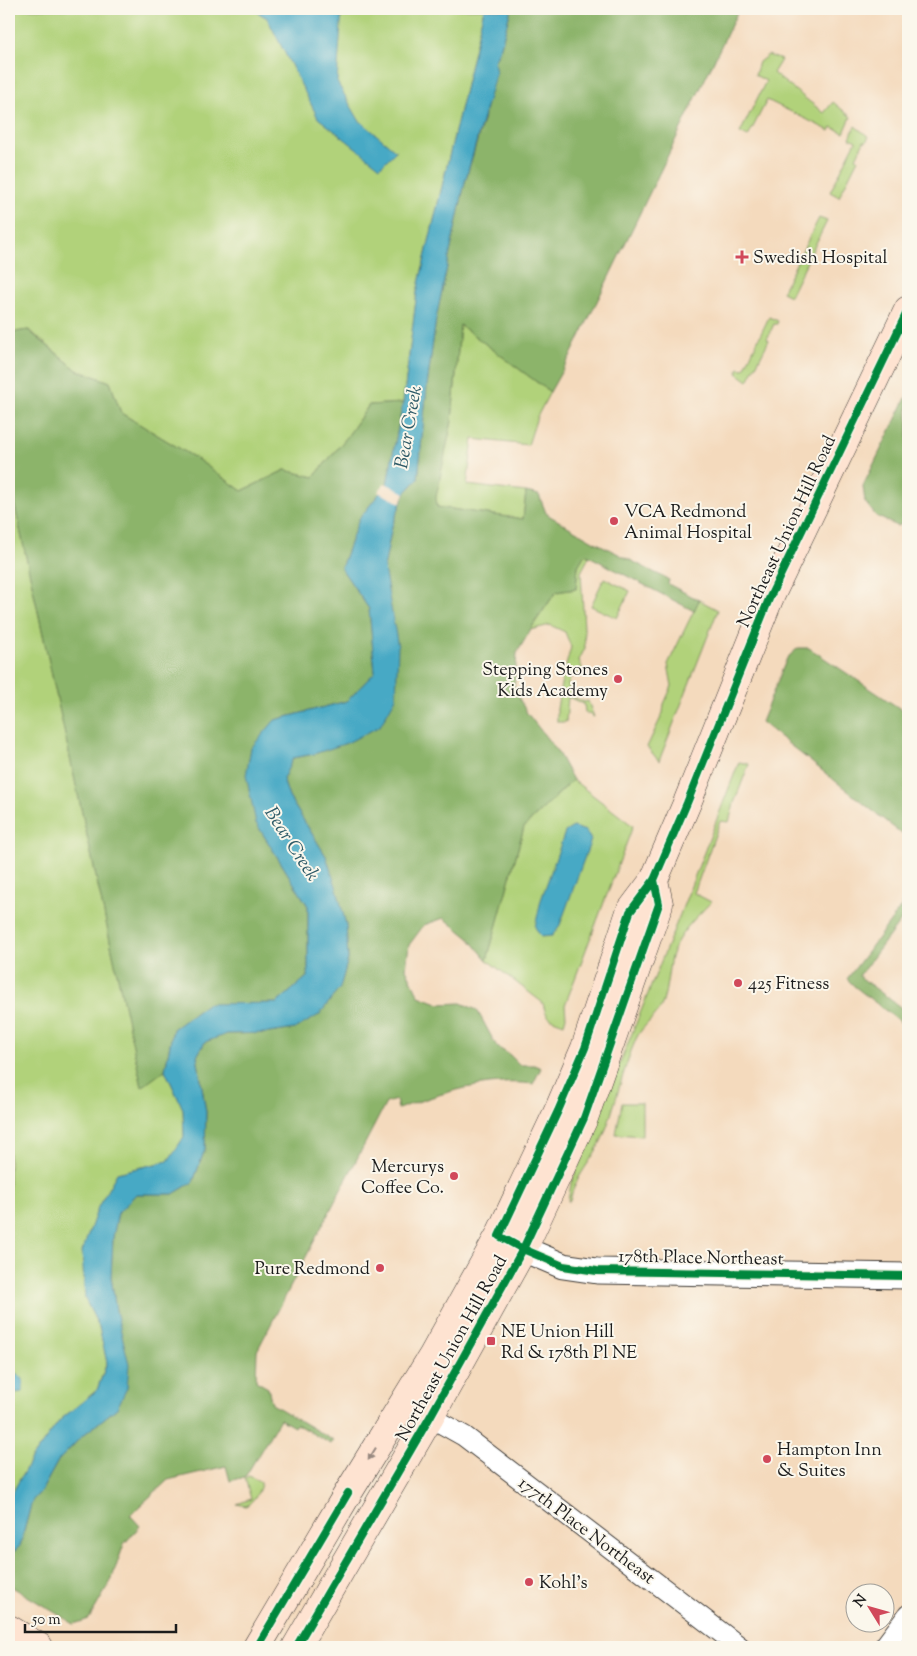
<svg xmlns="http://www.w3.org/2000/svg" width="917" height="1656" font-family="'Sorts Mill Goudy',serif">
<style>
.green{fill:#b1d27a;stroke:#66774b}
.forest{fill:#8cb46a;stroke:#546843}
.water{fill:#46a9c5;stroke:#316270}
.pier{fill:#f4dabd}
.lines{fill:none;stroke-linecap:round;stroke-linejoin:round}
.minor-casing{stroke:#3c3834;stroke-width:22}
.tertiary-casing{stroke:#3c3834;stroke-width:27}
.secondary-casing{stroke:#3c3834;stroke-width:29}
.minor{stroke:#fff;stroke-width:20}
.tertiary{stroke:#fff;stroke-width:25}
.secondary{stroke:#fee3d1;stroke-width:28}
.cycleway-casing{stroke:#fbf7ec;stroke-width:11}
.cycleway{stroke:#00873e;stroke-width:8}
.oneway{fill:#988980}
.poi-dot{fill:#d1495b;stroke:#fbf7ec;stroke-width:2}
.labels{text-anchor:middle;stroke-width:4;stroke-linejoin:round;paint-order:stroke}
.poi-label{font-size:18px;fill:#1c1c1c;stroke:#fbf7ec;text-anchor:start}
.street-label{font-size:18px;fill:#1c1c1c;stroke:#fbf7ec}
.water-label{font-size:19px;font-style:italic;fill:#2f5b68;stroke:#fbf7ec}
</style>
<rect width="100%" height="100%" fill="#fbf7ec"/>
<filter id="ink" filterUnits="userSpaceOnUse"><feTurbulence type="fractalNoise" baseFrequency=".02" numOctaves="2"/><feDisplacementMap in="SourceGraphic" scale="10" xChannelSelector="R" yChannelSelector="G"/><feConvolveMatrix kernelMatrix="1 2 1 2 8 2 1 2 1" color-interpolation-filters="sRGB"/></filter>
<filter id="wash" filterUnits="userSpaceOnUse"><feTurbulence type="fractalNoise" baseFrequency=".0096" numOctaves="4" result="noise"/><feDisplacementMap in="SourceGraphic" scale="20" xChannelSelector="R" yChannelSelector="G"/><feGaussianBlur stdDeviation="1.12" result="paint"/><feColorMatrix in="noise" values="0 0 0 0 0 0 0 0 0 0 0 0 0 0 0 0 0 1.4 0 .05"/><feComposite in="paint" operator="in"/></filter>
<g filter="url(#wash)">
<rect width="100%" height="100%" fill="#f4dabd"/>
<path class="green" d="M9,9H484L417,292L403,403L369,405L347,437L314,477L285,470L242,491L197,459L121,413L110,382L77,370L29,330L9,333Z
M768,55L781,60L773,73L824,113L833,102L851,117L844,133L832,127L830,131L767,100L748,137L740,133L766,81L755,75L759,62Z
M855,126L869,137L866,142L864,141L856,158L858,159L839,197L830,192L856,141L850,138Z
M819,218L827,221L790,296L782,292Z
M769,317L778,321L777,324H774L767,339L769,340L748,381L737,373L739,368L744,369Z
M460,325L550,392L537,417L528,445L473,439L467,485L526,492L523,519L437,507L435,497L452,421Z
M9,479L142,1086L165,1070L183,1109L184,1137L169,1161L117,1173L85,1299L99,1327L107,1362L97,1390L60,1420L31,1459L9,1499Z
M585,554L589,557L581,572L585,648L579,660L583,671L572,674L568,685L573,697L584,702L588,701L594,717L585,712L584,704L568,697L566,722H557V709L561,684L571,647L565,632L550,625L530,630L556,592L576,589L578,566Z
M604,578L630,591L617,618L591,606Z
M699,600L718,610L659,761L647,747L663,713L664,704L672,686L668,664Z
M739,762L749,764L734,803L729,822L720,821L694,893L711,902C695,919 677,934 671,957C668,972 667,988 663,1002C658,1017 642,1025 636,1039C622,1071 616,1105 603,1137C594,1159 574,1177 570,1201H568L571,1184L679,917Z
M573,780L633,826L565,1005L566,1017L564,1024C550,1019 546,1018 543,1003L487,960L524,827Z
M622,1103H642V1136L616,1134Z
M249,1476L261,1482C261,1490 253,1502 246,1506L237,1504L251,1499L245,1478Z"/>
<path class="forest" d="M511,9H739L572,353L550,392L460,325L452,421L436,497L437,507L523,519L526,492L539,495L546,513L550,516L593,541L669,580L668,584L699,600L694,611L585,554L578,566L576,589L556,592L535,622L517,653L514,689L527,713L557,751L573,780L524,827L487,960L469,938L444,918L424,925L409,945L406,969L419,996L440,1004L461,1003L477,1010L497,1047L510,1055L520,1065H534L541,1068L533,1084C487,1078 441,1093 398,1109L396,1100L386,1103L257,1351L256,1381L268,1388L272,1404L334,1441L331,1444L296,1424L294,1427L280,1419L245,1477L230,1481L226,1466L168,1480L130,1515L140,1526L124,1544L111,1581L89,1619L74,1624L9,1585V1556L20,1546L32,1501L42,1490L58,1461L81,1437L117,1408L116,1311L111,1277L113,1237L118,1213L136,1194H173L193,1182L205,1149L206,1112L197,1056L205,1042L227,1034L269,1033L295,1029L340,987L348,959L346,925L326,856L289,797L283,779L293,758L314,754L380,726L388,595L384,568L392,526L401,503L405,493L418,479L427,386L436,319L465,182L483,121L494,62L501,46Z
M28,330L77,370L110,382L121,413L197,459L242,491L285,470L314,477L347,437L369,405L403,403L387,484L359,519L341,568L369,609L375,672L347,701L275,720L256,823L308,906V976L277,1003L207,1005L173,1029L165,1070L142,1087L9,479V333Z
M908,394V453L906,457L908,459V522L897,526L876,516L865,502L863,486Z
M798,648H809L908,714V911L859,976L908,1013V1028L854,986L847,979L902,906L907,862V838L761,722L787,658Z"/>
<path class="water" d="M252,9H342L337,82L359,120L396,151L380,167L318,118L267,18Z
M484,9H511L501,46L494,62L496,72L465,182L436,319L427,386L418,479L405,493L401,503L392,526L384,568L398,647L396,698L380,726L347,743L314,754L293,758L283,779L289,797L326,856L337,889L346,925L348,959L340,988L319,1015L295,1029L269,1033L227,1034L205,1042L197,1056L206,1112L205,1149L193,1182L173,1194H136L118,1213L113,1237L111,1277L116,1311L129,1364L127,1388L117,1408L81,1437L58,1461L42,1490L32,1501L20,1546L9,1556V1499L31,1459L60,1420L97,1390L107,1363L99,1327L85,1299L82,1252L98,1207L117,1173L168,1161L184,1137L183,1109L165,1070L173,1029L207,1004L277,1003L308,976V906L256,823L246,775L251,748L275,720L347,701L375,672L369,609L341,568L359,519L387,484L403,403L417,292Z
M573,827L586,831L591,840L560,925L552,936L541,937L535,927L541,900L565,832Z
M9,1367L23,1379V1392L14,1393L9,1390Z"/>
<path class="pier" d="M385,483L405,493L401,503L378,492Z"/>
</g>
<g filter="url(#ink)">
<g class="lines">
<defs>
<path id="minor" d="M430,1417L464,1436L740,1647
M884,1647L908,1615"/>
<path id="tertiary" d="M504,1239L523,1249L563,1266L597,1271L908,1276"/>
<path id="secondary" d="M9,1629L39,1647
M257,1647L348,1493L433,1355L499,1236L558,1111L585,1048L630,912L654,880L687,803L769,599L908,310
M296,1647L430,1417L523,1249L584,1118L659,904L654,880"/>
</defs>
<use href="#minor" class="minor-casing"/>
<use href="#tertiary" class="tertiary-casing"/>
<use href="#secondary" class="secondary-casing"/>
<use href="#minor" class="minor"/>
<use href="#tertiary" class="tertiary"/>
<use href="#secondary" class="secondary"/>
<defs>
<path id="cycleway" d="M908,310L769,599L687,803L654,880L630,912L585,1048L558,1111L499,1236L523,1249L563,1266L597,1271L908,1276
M257,1647L348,1493
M296,1647L430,1417L523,1249L584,1118L659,904L654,880"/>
</defs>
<use href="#cycleway" class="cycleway-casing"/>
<use href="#cycleway" class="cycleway"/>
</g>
<defs><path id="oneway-solid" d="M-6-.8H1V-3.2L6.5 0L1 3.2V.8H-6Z" transform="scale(1.25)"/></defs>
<use class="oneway" href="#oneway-solid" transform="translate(372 1454) rotate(122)"/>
</g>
<g class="poi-dot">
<path d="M739.5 249.5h5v5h5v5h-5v5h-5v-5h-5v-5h5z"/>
<circle cx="614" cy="521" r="5"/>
<circle cx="618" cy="679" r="5"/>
<circle cx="738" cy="983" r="5"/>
<circle cx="454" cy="1176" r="5"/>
<circle cx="380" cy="1268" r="5"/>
<rect x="486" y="1336" width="10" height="10" rx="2.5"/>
<circle cx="767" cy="1459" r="5"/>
<circle cx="529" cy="1582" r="5"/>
</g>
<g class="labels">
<g class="poi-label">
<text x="753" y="263">Swedish Hospital</text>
<text x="624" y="517">VCA Redmond<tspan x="624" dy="21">Animal Hospital</tspan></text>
<text x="608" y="675" text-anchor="end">Stepping Stones<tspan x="608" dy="21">Kids Academy</tspan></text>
<text x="748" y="989">425 Fitness</text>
<text x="444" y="1172" text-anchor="end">Mercurys<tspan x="444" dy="21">Coffee Co.</tspan></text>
<text x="370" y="1274" text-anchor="end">Pure Redmond</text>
<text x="501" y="1337">NE Union Hill<tspan x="501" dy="21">Rd &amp; 178th Pl NE</tspan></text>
<text x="777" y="1455">Hampton Inn<tspan x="777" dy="21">&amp; Suites</tspan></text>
<text x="539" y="1588">Kohl's</text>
</g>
<g class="street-label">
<text transform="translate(786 531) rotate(-65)" y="6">Northeast Union Hill Road</text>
<text transform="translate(701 1257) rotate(1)" y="6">178th Place Northeast</text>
<text transform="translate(451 1348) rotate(-61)" y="6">Northeast Union Hill Road</text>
<text transform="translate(587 1530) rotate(37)" y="6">177th Place Northeast</text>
</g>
<g class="water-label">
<text transform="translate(407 427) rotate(-80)" y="7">Bear Creek</text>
<text transform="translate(293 843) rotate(57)" y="7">Bear Creek</text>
</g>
</g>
<rect width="917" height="1656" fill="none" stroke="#fbf7ec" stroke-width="30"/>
<g transform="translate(870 1608) rotate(307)"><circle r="24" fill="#fbf7ec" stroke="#a29f99"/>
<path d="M0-4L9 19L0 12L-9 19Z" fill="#d1495b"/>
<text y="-8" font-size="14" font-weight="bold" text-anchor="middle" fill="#1c1c1c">N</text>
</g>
<path d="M25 1624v8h151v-8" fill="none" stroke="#1c1c1c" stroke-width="2.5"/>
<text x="32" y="1624" font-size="15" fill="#1c1c1c" stroke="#fbf7ec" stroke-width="4" paint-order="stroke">50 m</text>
</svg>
